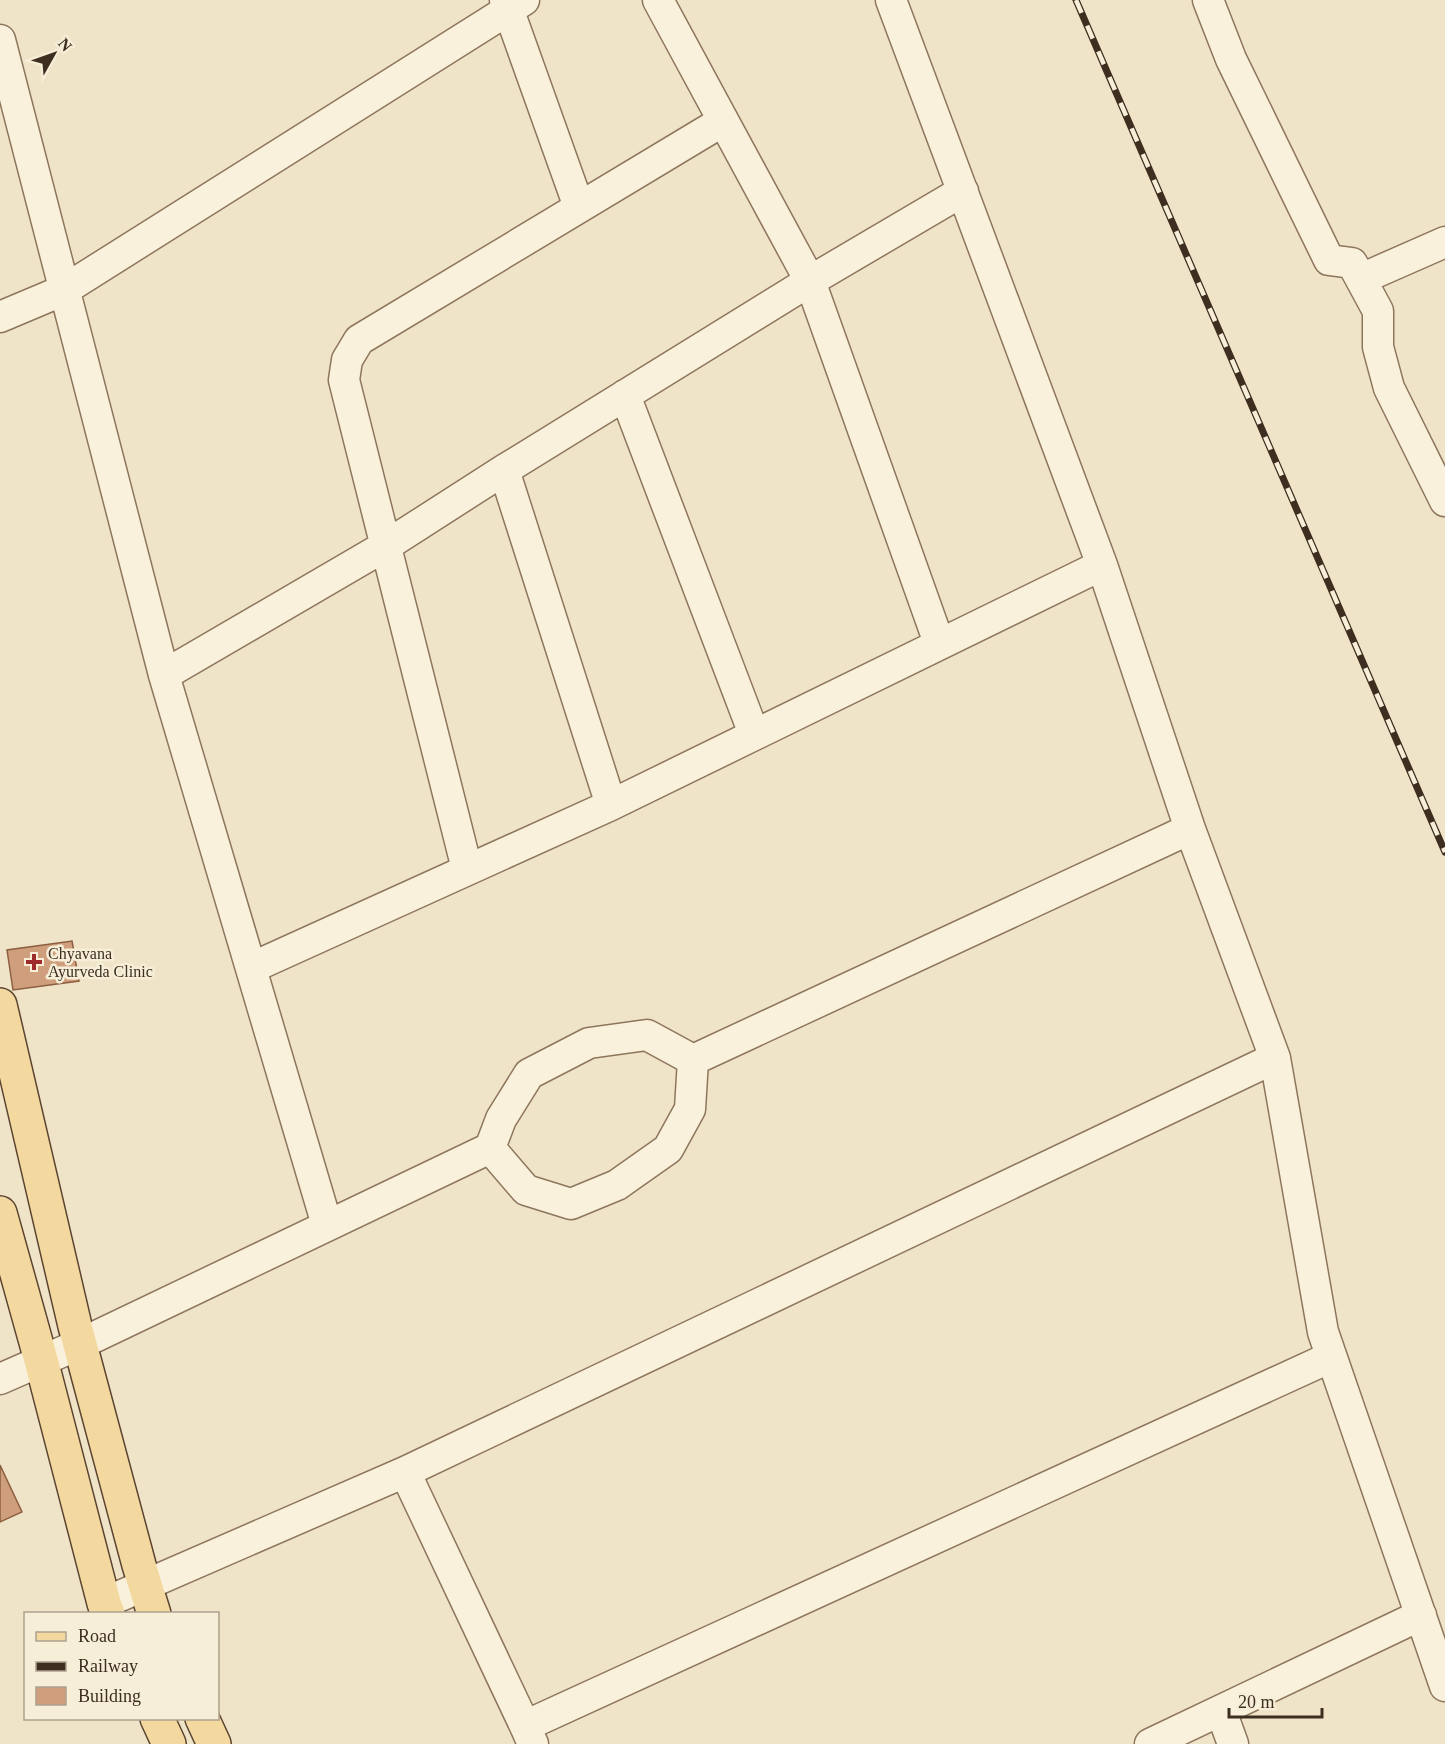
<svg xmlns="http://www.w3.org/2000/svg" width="1445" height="1744" font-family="'Times New Roman',serif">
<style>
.building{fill:#cf9f7d;stroke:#8d5f41;stroke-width:1.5}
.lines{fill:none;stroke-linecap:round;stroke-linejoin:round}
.minor-casing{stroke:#8d765c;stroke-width:33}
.major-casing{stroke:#5b4430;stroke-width:36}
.minor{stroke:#faf1dc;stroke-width:30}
.major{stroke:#f3d9a0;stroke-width:33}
.rail-casing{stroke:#3d2e20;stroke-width:7}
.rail{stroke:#f7eed8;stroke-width:4.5;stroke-dasharray:14;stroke-linecap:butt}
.poi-dot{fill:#9e2a2b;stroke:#f7eed8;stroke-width:2}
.labels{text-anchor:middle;stroke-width:5;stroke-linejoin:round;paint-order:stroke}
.poi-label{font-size:16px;fill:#3d2e20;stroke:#f7eed8;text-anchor:start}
</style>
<rect width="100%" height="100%" fill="#f0e4c8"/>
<path class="building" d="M72,941L79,981L13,990L7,950Z
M0,1465L22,1512L0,1522Z"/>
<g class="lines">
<defs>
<path id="minor" d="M505,0L579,207
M658,0L810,281L939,643
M891,0L1102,565L1190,829L1275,1058L1323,1332L1445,1686
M1208,0L1231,59L1329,260L1352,263L1378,311V347L1389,388L1445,501
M0,40L164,675L327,1225
M1361,279L1445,242
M0,317L64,290L524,0
M625,395L754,734
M504,470L611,805
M164,675L387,545L504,470L810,281L963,191
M467,869L344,380L347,360L359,340L723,121
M251,968L611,805L1102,565
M490,1148L526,1190L571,1204L617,1185L668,1149L690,1109L693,1060
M0,1379L80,1344L490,1148L501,1119L529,1074L589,1043L647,1035L693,1060L1190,829
M104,1603L405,1472
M1221,1711L1233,1744
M525,1726L405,1472L1275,1058
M533,1744L525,1726L1331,1357
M1150,1744L1421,1615"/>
<path id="major" d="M0,1005L75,1326L139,1565L154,1614
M0,1213L41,1360L104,1603L108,1614
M157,1718L169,1744
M202,1718L214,1744"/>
</defs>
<use href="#minor" class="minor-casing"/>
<use href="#major" class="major-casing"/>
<use href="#minor" class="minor"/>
<use href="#major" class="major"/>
<defs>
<path id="rail" d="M1076,0L1445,852"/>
</defs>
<use href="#rail" class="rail-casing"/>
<use href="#rail" class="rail"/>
</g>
<path class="poi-dot" d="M31 953h6v6h6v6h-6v6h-6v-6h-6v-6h6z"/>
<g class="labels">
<g class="poi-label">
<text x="48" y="959">Chyavana<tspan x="48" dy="18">Ayurveda Clinic</tspan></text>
</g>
</g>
<rect x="24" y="1612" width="195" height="108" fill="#f7eed8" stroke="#ada18e" stroke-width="1.5"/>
<rect x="36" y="1632" width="30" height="9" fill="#f3d9a0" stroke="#ada18e" stroke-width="1.5"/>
<text x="78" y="1642" font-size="18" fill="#3d2e20">Road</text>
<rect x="36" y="1662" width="30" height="9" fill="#3d2e20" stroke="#ada18e" stroke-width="1.5"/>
<text x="78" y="1672" font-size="18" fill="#3d2e20">Railway</text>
<rect x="36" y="1687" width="30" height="18" fill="#cf9f7d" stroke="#ada18e" stroke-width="1.5"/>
<text x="78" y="1702" font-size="18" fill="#3d2e20">Building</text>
<g transform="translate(54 54) rotate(50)" stroke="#f7eed8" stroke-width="4.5" paint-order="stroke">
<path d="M0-4.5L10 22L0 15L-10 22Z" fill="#3d2e20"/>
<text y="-9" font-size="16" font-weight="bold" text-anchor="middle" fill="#3d2e20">N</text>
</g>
<path d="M1229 1708v9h93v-9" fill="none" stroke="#3d2e20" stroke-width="3"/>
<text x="1238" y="1708" font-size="18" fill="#3d2e20" stroke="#f7eed8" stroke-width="4.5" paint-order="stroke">20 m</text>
</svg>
